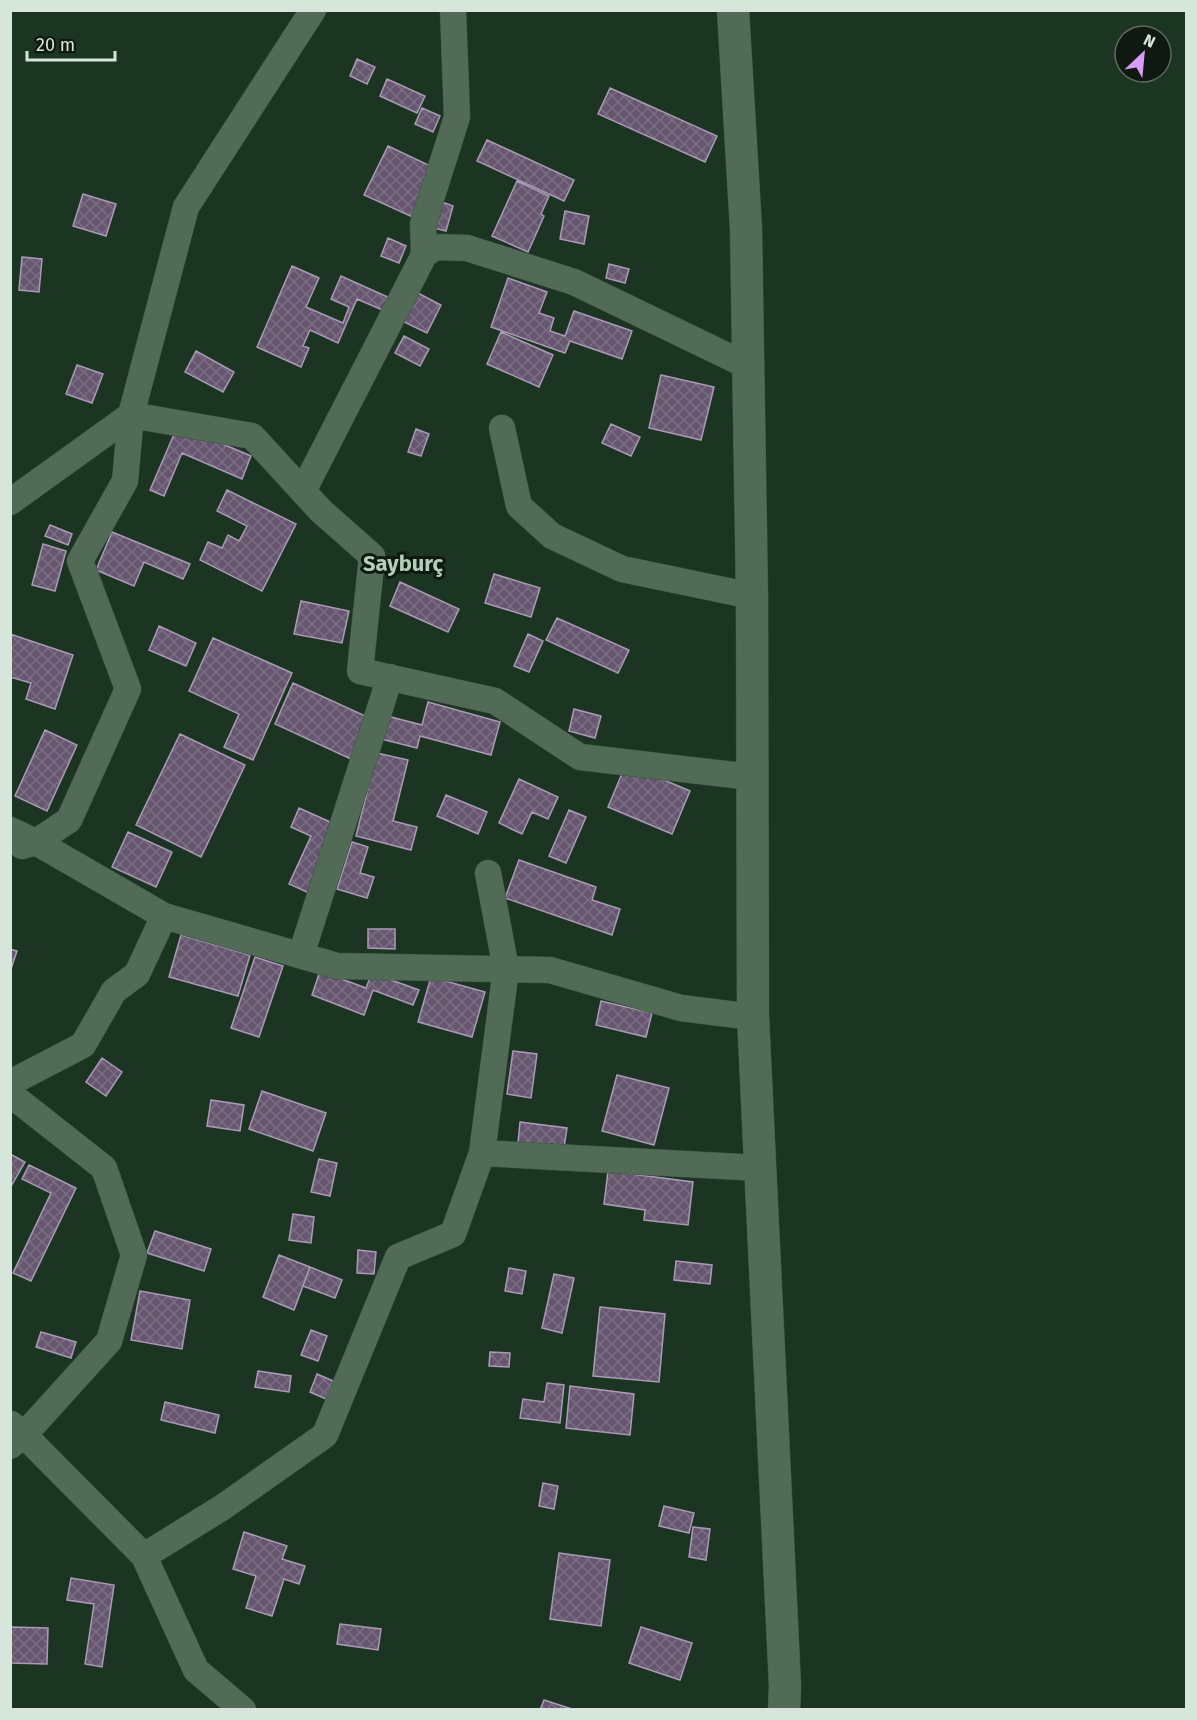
<svg xmlns="http://www.w3.org/2000/svg" width="1197" height="1720" font-family="'Fira Sans',sans-serif">
<style>
.building{fill:url(#building-cross-hatch);stroke:#ab9ab6;stroke-width:1.5}
.lines{fill:none;stroke-linecap:round;stroke-linejoin:round}
.minor-casing{stroke:#3b5141;stroke-width:27}
.tertiary-casing{stroke:#3b5141;stroke-width:33}
.minor{stroke:#516b57;stroke-width:26}
.tertiary{stroke:#516b57;stroke-width:32}
.labels{text-anchor:middle;stroke-width:6;stroke-linejoin:round;paint-order:stroke}
.neighbourhood-label{font-size:22px;font-weight:bold;fill:#b1ceb7;stroke:#0f1911}
</style>
<defs>
<pattern id="building-cross-hatch" width="8" height="8" patternUnits="userSpaceOnUse" patternTransform="scale(1.5)"><rect width="8" height="8" fill="#66566f"/><path d="M0 0l8 8M0 8l8-8" fill="none" stroke="#7b6e83"/></pattern>
</defs>
<rect width="100%" height="100%" fill="#1c3523"/>
<path class="building" d="M357,59L375,67L367,84L350,76Z
M387,79L425,96L417,113L380,96Z
M610,88L717,136L705,162L598,114Z
M422,108L440,116L433,132L415,124Z
M487,140L574,180L564,201L477,161Z
M388,146L439,170L417,219L364,195Z
M517,181L549,196L541,214L544,216L528,252L492,236Z
M83,194L116,204L106,236L73,226Z
M442,202L453,206L446,231L434,228Z
M565,211L589,216L584,244L560,239Z
M388,238L406,246L399,263L381,256Z
M22,257L42,259L39,292L19,290Z
M609,264L629,269L625,283L606,278Z
M292,266L319,278L306,307L343,323L349,307L331,299L341,276L392,299L387,312L357,299L338,343L310,330L303,346L309,348L301,367L257,347Z
M508,278L547,292L539,313L554,318L550,331L565,336L574,311L632,331L622,359L570,341L565,353L491,327Z
M416,292L441,305L427,333L402,321Z
M501,332L553,355L539,387L487,364Z
M404,336L429,349L420,366L395,353Z
M196,351L234,372L223,392L185,372Z
M77,365L103,374L92,403L66,394Z
M661,375L714,387L701,440L649,428Z
M611,424L640,437L631,456L602,443Z
M178,425L251,456L242,479L182,453L164,496L150,490Z
M416,429L429,434L421,456L408,452Z
M227,490L296,524L262,591L200,560L208,542L222,548L228,535L239,541L247,526L217,511Z
M50,525L72,534L68,545L45,536Z
M112,532L190,564L183,579L144,562L134,586L96,570Z
M43,544L66,551L55,591L32,585Z
M494,574L540,588L531,617L485,603Z
M400,582L459,609L448,632L390,606Z
M301,601L349,611L342,643L294,634Z
M557,618L629,650L618,673L546,640Z
M159,626L196,643L186,666L149,650Z
M10,634L73,655L55,709L26,699L31,683L10,677Z
M528,634L543,641L529,672L514,666Z
M213,638L292,673L253,760L224,747L239,714L189,691Z
M293,683L372,719L353,760L275,724Z
M428,702L500,722L491,755L420,736L417,748L381,739L387,716L422,725Z
M574,709L601,716L595,738L569,731Z
M45,730L77,745L47,811L15,796Z
M180,734L245,765L201,857L136,825Z
M377,753L408,760L393,821L417,827L411,850L356,836Z
M626,764L690,791L672,834L608,807Z
M519,779L558,797L548,819L532,812L522,834L499,823Z
M446,795L487,812L478,834L437,816Z
M299,808L339,826L309,893L289,884L311,836L291,827Z
M569,810L586,817L566,863L549,856Z
M128,832L172,852L156,887L112,867Z
M352,842L368,847L360,873L374,877L367,898L337,889Z
M519,860L596,887L592,900L620,909L612,935L505,898Z
M368,929H395V949L368,948Z
M181,935L250,955L238,996L169,977Z
M10,949L17,951L10,972Z
M255,957L283,966L259,1037L231,1028Z
M320,971L366,988L372,973L419,990L413,1005L373,990L364,1015L312,995Z
M431,977L485,992L472,1037L418,1022Z
M601,1001L652,1013L646,1037L596,1025Z
M513,1051L537,1054L531,1098L507,1094Z
M102,1058L122,1072L106,1096L86,1082Z
M617,1075L669,1088L654,1145L602,1131Z
M262,1091L326,1113L313,1151L249,1129Z
M211,1100L244,1105L240,1131L207,1126Z
M520,1122L567,1128L564,1148L518,1143Z
M10,1154L25,1162L10,1188Z
M319,1159L337,1163L330,1196L311,1192Z
M29,1165L76,1188L31,1281L13,1273L51,1193L22,1179Z
M608,1171L693,1182L688,1225L644,1220L645,1210L604,1204Z
M293,1214L314,1217L311,1243L289,1240Z
M155,1231L211,1249L204,1271L147,1253Z
M358,1250L376,1252L374,1274L357,1273Z
M279,1255L310,1267L294,1310L263,1297Z
M676,1261L712,1265L710,1284L674,1280Z
M310,1267L342,1280L335,1298L303,1286Z
M509,1268L526,1271L522,1294L505,1291Z
M554,1274L574,1278L562,1333L542,1328Z
M140,1291L190,1300L182,1349L131,1340Z
M600,1307L665,1314L659,1382L593,1376Z
M311,1330L327,1336L318,1361L301,1355Z
M41,1332L76,1342L71,1358L36,1347Z
M490,1352L510,1353L509,1367L489,1366Z
M258,1371L291,1376L289,1392L255,1387Z
M317,1374L333,1381L326,1399L310,1392Z
M547,1383L564,1385L560,1423L520,1418L523,1399L544,1402Z
M570,1386L634,1394L630,1435L566,1428Z
M165,1402L219,1415L215,1433L161,1420Z
M543,1483L558,1486L554,1509L539,1506Z
M664,1506L694,1513L689,1533L659,1526Z
M693,1527L710,1529L706,1560L689,1557Z
M244,1532L287,1546L282,1559L305,1566L299,1584L284,1579L272,1616L246,1608L256,1576L233,1569Z
M559,1553L610,1560L601,1626L550,1619Z
M71,1578L114,1585L102,1667L85,1664L94,1604L67,1600Z
M340,1624L381,1629L378,1650L337,1644Z
M10,1627L48,1628L47,1664L10,1663Z
M641,1627L692,1643L680,1680L629,1663Z
M544,1700L575,1710H540Z"/>
<g class="lines">
<defs>
<path id="minor" d="M424,255L435,247L467,248L574,282L748,366
M502,428L519,506L552,536L622,569L752,596
M303,491L424,255L423,224L457,117L453,10
M10,502L131,415L186,207L313,10
M10,830L36,842L69,820L128,689L80,561L125,481L131,415L252,436L321,511L372,556L360,671L495,701L580,757L751,777
M22,846L36,842L164,916L337,966L550,970L681,1008L753,1017
M301,955L390,677
M10,1083L83,1045L114,991L137,974L164,916
M10,1094L104,1168L134,1255L109,1341L24,1435L10,1446
M482,1153L760,1168
M11,1424L24,1435L144,1556L196,1670L243,1710
M144,1556L223,1507L325,1435L398,1257L453,1234L482,1153L506,969L488,873"/>
<path id="tertiary" d="M733,10L746,229L752,596L753,1017L785,1686L784,1710"/>
</defs>
<use href="#minor" class="minor-casing"/>
<use href="#tertiary" class="tertiary-casing"/>
<use href="#minor" class="minor"/>
<use href="#tertiary" class="tertiary"/>
</g>
<g class="labels">
<g class="neighbourhood-label">
<text x="403" y="571">Sayburç</text>
</g>
</g>
<rect width="1197" height="1720" fill="none" stroke="#d7e6da" stroke-width="24"/>
<g transform="translate(1143 54) rotate(26)"><circle r="28" fill="#0f1911" stroke="#5f6b61" stroke-width="1.5"/>
<path d="M0-4.5L10 22L0 15L-10 22Z" fill="#d79bf9"/>
<text y="-9" font-size="16" font-weight="bold" text-anchor="middle" fill="#d7e6da">N</text>
</g>
<path d="M27 51v9h88v-9" fill="none" stroke="#d7e6da" stroke-width="3"/>
<text x="36" y="51" font-size="18" fill="#d7e6da" stroke="#0f1911" stroke-width="4.5" paint-order="stroke">20 m</text>
</svg>
